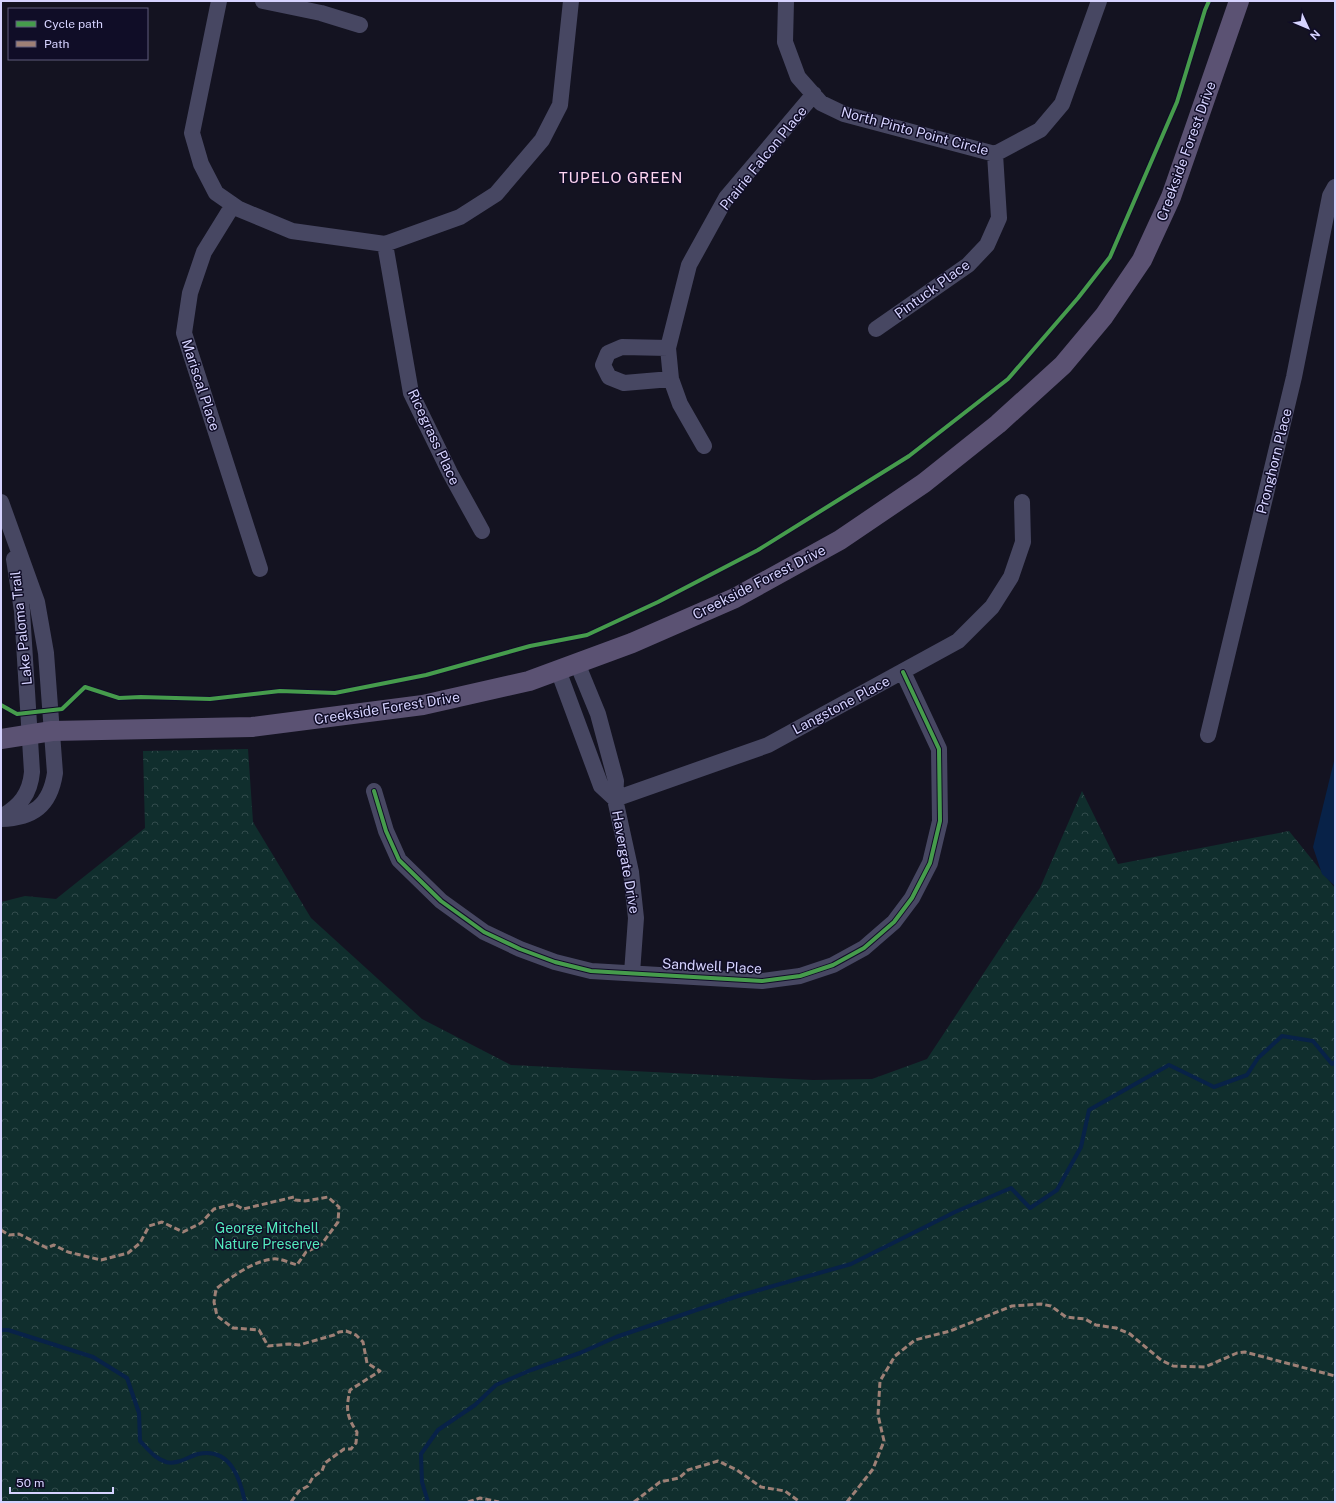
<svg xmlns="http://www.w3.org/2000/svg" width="1336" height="1503" font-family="'Public Sans',sans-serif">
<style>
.park{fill:url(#park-crowns)}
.water{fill:#082248}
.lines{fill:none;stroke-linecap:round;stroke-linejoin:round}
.stream{stroke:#082248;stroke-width:4}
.minor{stroke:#474762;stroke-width:16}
.major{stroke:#5b5273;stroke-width:20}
.quiet{stroke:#9e8076;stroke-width:3;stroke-dasharray:6 3;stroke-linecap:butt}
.cycleway-casing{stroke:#100d27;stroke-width:6}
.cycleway{stroke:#469c4c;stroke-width:4}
.labels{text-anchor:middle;stroke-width:3;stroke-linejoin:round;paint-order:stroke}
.street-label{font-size:14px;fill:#d6d3ff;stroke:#100d27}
.park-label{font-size:14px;fill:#53ebbd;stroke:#100d27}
.neighbourhood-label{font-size:15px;letter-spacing:1px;fill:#ffd5f2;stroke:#100d27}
</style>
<defs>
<pattern id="park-crowns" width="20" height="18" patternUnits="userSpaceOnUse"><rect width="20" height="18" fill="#102e2d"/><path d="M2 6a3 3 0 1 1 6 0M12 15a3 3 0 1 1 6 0" fill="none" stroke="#324b4c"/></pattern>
</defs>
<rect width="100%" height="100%" fill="#141321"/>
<path class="park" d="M248,749L253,822L311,918L422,1019L511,1065L813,1080L872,1079L927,1059L1040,888L1082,791L1118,864L1289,831L1335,888V1502H1V902L25,896L56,899L145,828L143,751Z"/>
<path class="water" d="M1335,757V886L1322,874L1313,847Z"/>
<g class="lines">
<path class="stream" d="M1,1330H8L93,1357L127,1378L139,1413L140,1441C148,1449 154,1458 166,1462C177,1465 188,1457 198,1454C230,1447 240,1478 245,1502
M428,1502L422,1482L421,1454L438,1430L475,1405L496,1385L531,1370L580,1353L616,1337L738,1296L851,1264L955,1212L1011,1188L1030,1208L1057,1190L1081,1147L1089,1110L1169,1065L1214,1087L1247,1075L1258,1058L1282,1036L1313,1041L1332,1064L1335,1062"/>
<path class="minor" d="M219,1L192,133L201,164L216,193L239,209L292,231L385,244L460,217L496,194L542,140L560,105L571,1
M263,1L321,13L360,25
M786,1L785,42L798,77L821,103L844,114L995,154L1040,130L1062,104L1099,1
M233,205L204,252L190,293L184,333L260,569
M385,244L411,393L450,473L482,531
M876,329L968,265L987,245L999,218L995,154
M668,348L622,347L608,353L603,365L609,377L624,383L671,379
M704,446L680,404L671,379L668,348L689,265L726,198L814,94
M1,502L37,602L46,653L55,773C50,806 33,818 1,819
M577,663L598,714L616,781L615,799L631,872L636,918L632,973
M558,670L601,786L615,799
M1208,735L1294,377L1330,196L1335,187
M374,791L386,831L399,860L441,901L484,932L520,949L555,962L591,971L762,981L800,976L833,965L864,948L894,922L912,898L930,863L940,821L939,749L903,672
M615,799L768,745L958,641L992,607L1011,577L1023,542L1022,502
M1,817C20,806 30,794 32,772L22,611L14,559"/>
<path class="major" d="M1,739L52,731L252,727L423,705L529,681L632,643L735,598L840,540L924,483L998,424L1063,365L1104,316L1142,260L1171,197L1239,1"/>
<path class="quiet" d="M1,1230L9,1235L19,1234L47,1248L54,1245L68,1252L101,1260L128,1253L140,1243L149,1226L162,1222L183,1232L201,1223L214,1209L234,1204L243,1209L294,1197L295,1200L305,1201L328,1197L339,1207L338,1222L321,1245L306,1252L297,1265C290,1263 280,1258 273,1259C253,1261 231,1277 216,1289L214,1302L217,1316L233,1328L259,1330L268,1346L289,1344L299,1345L334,1335L339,1332L346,1331L356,1335L363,1342L367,1363L380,1371L350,1390C346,1408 346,1416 357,1432L356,1443L351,1449H344L325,1463L322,1471L313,1477L308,1486L299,1491L291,1502
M468,1502L480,1498L499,1502
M634,1502L660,1482L679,1478L688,1470L718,1461L737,1470L761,1487L785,1491L800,1502
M847,1502L873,1469L884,1441L878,1415L880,1381L895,1356L915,1340L950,1331L1012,1306L1041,1304L1051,1306L1066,1317L1085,1319L1096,1325L1116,1328L1130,1334L1161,1360L1173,1366L1205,1367L1237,1353L1245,1352L1335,1376"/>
<defs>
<path id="cycleway" d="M1,705L17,714L62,709L85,687L119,698L141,697L210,699L280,691L335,693L426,675L530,646L587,635L658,602L758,550L909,456L1008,379L1078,298L1110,257L1177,102L1205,10L1209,1
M374,791L386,831L399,860L441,901L484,932L520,949L555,962L591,971L762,981L800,976L833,965L864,948L894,922L912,898L930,863L940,821L939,749L903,672"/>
</defs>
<use href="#cycleway" class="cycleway-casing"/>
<use href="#cycleway" class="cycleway"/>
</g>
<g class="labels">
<g class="street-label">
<text transform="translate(915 131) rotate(15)" y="5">North Pinto Point Circle</text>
<text transform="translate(1186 151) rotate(-70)" y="5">Creekside Forest Drive</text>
<text transform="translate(763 158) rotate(-51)" y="5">Prairie Falcon Place</text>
<text transform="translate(932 289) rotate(-36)" y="5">Pintuck Place</text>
<text transform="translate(201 385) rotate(72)" y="5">Mariscal Place</text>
<text transform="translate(434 437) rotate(65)" y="5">Ricegrass Place</text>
<text transform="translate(1274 461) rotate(-76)" y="5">Pronghorn Place</text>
<text transform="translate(759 582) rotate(-27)" y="5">Creekside Forest Drive</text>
<text transform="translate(21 628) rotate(-96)" y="5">Lake Paloma Trail</text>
<text transform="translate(841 705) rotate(-28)" y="5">Langstone Place</text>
<text transform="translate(387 708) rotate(-9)" y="5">Creekside Forest Drive</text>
<text transform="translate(626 862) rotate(80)" y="5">Havergate Drive</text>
<text transform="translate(712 966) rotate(3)" y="5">Sandwell Place</text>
</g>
<g class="park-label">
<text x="267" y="1233">George Mitchell<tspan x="267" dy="16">Nature Preserve</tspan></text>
</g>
<g class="neighbourhood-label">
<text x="621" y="183">TUPELO GREEN</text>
</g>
</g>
<rect width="1336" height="1503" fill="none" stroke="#d6d3ff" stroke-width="4"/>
<rect x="8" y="8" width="140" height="52" fill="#100d27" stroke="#5f5c7d"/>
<rect x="16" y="21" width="20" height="6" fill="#469c4c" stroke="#5f5c7d"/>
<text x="44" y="28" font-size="12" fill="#d6d3ff">Cycle path</text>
<rect x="16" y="41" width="20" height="6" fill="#9e8076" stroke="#5f5c7d"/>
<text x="44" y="48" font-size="12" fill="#d6d3ff">Path</text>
<g transform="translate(1308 28) rotate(134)" stroke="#100d27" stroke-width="3" paint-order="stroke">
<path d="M0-3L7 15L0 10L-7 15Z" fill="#d6d3ff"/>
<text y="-6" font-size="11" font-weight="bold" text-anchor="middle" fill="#d6d3ff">N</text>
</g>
<path d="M10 1487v6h103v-6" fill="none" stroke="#d6d3ff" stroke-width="2"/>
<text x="16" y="1487" font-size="12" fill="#d6d3ff" stroke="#100d27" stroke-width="3" paint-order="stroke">50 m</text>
</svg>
